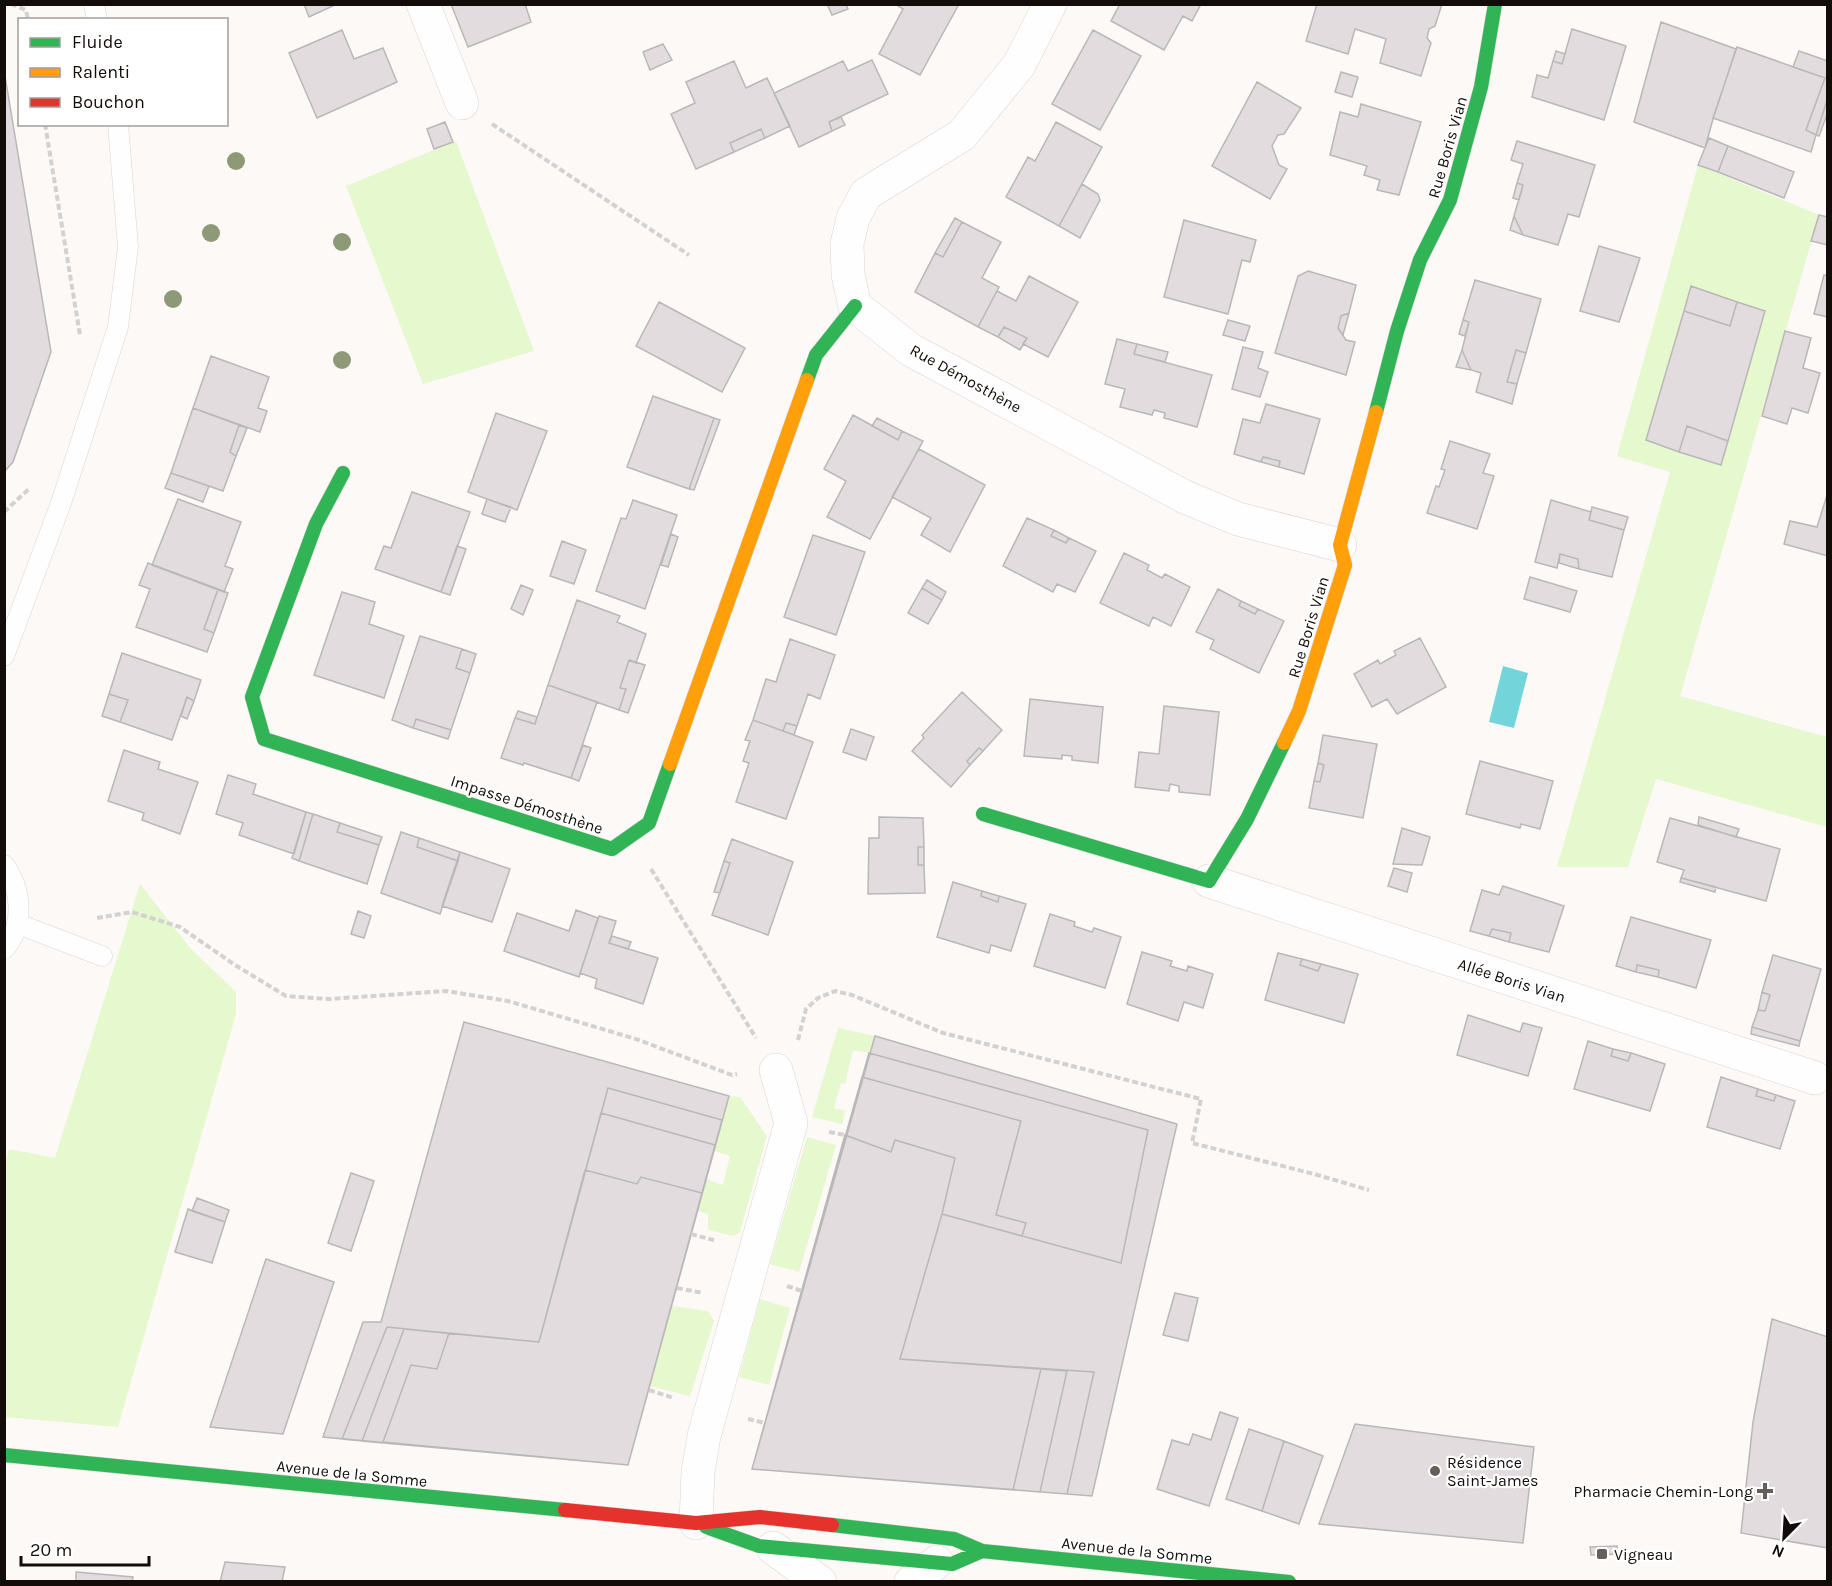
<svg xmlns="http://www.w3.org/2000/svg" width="1832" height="1586" font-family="Karla,sans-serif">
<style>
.green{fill:#e5f8ce}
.water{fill:#72d5da}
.building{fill:#e2dcde;stroke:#bbb6b8;stroke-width:1.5}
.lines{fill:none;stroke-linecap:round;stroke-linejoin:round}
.lane-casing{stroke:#dad4d1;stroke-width:21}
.street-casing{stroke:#dad4d1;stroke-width:34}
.fast-casing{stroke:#dad4d1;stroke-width:15}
.slow-casing{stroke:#dad4d1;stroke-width:15}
.jam-casing{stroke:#dad4d1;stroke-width:15}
.path{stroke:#d3d2d1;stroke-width:4;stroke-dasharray:6 3;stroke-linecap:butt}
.lane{stroke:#fffefe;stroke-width:20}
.street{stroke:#fffefe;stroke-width:33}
.fast{stroke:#30b455;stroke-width:14}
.slow{stroke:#ff9f0a;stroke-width:14}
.jam{stroke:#e5322d;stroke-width:14}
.tree{fill:#8d9977}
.poi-dot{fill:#655f5c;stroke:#fff;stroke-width:2}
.labels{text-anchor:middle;stroke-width:4.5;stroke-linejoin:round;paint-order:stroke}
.street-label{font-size:16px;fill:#140c08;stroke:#fff}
.poi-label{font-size:16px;fill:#140c08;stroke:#fff;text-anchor:start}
</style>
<rect width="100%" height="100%" fill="#fcf9f7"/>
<path class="green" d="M456,141L534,351L423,384L346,186Z
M1698,165L1819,215L1680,696L1827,737V827L1656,779L1628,867H1557L1670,472L1617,456Z
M140,884L191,949L236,992V1014L118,1427L5,1417V1165L9,1149L55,1158Z
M838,1028L875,1036L869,1053L853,1050L845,1084L841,1083L834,1108L845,1111L842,1124L812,1117Z
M729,1096L740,1097L767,1136L740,1232L734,1236L708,1230V1214L697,1211L706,1179L723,1185L730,1156L714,1151Z
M807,1137L836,1145L799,1272L770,1264Z
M760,1299L790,1308L769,1385L739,1377Z
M672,1306L708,1311L714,1321L690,1396L650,1386Z"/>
<path class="water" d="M1503,666L1528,673L1514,728L1489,722Z"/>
<path class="building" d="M304,4H337L309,17Z
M451,4H525L531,22L468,47Z
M827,4H846L848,9L832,15Z
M895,4H959L920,75L879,54L903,9Z
M1120,4H1201L1192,21L1183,16L1164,50L1111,21Z
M1317,4H1442L1435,26L1429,29L1427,38L1431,43L1421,76L1380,63L1386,39L1355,29L1348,54L1306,41Z
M1661,22L1736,49L1713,119L1705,148L1634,122Z
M1572,29L1626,46L1604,120L1532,97L1537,75L1548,78L1553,61L1562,64Z
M342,30L354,59L383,48L397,82L317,118L289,53Z
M1093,30L1141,56L1100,130L1052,104Z
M663,44L672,60L650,70L643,52Z
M1737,47L1825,78L1806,130L1816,135L1811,152L1713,118Z
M1556,51L1565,54L1562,64L1553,61Z
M1799,51L1828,61V97L1816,135L1806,130L1825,78L1793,67Z
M872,60L888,94L829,122L832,131L799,147L774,93L843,61L848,71Z
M734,61L746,88L767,78L790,126L765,138L761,129L730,143L734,152L696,169L671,114L695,103L686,82Z
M4,70L51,352L13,462L4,472Z
M1341,72L1358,77L1352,97L1335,92Z
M1257,82L1301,108L1284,134L1278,135L1272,146L1279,165L1287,169L1270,199L1212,166Z
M1828,97V112L1819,136L1816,135Z
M1361,104L1421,122L1399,195L1377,190L1380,180L1364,175L1367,166L1330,155L1340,112L1358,117Z
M841,117L845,125L832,131L829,122Z
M445,122L453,142L434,149L427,129Z
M1056,122L1102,147L1059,226L1006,197L1028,157L1035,161Z
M761,129L765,138L734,152L730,143Z
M1709,138L1728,146L1718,172L1698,165Z
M1517,141L1595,165L1579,217L1568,214L1558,245L1523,235L1514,216L1523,185L1517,183L1523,164L1511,160Z
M1728,146L1794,172L1784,198L1718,172Z
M1517,183L1523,185L1519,200L1513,198Z
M1082,184L1098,194L1100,200L1080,238L1059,226Z
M1819,215L1828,217V245L1811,241Z
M1514,216L1523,235L1510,230Z
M955,218L962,222L943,257L935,253Z
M1184,220L1256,240L1250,262L1242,260L1228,314L1164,297Z
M962,222L1001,242L982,278L999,287L978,327L915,292L935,253L943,257Z
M1599,246L1640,258L1619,322L1580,311Z
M1308,271L1356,285L1349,313L1341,316L1338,328L1346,340L1355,342L1346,375L1275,353L1298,276Z
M1824,275L1828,276V317L1814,314Z
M1029,276L1078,302L1048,357L1023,344L1027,338L1004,327L998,337L978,327L997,291L1016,301Z
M1475,280L1541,299L1526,353L1516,350L1507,382L1517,384L1512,404L1476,392L1481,373L1471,370L1462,350L1469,322L1463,320Z
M1691,286L1737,302L1730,326L1684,311Z
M659,302L745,348L722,392L636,346Z
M1737,302L1765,311L1728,441L1687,426L1679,452L1646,440L1684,311L1730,326Z
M1349,313L1343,335L1338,328L1341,316Z
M1228,320L1250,326L1245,341L1223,335Z
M1463,320L1469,322L1465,336L1459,334Z
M1004,327L1027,338L1020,350L998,337Z
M1785,331L1811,338L1803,368L1820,373L1808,413L1792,408L1787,424L1762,416Z
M1117,339L1137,344L1134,354L1212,375L1197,427L1164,418L1165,413L1154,410L1152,415L1120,407L1125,389L1105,384Z
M1137,344L1168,352L1165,362L1134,354Z
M1243,347L1263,352L1258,368L1268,372L1260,397L1232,389Z
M1462,350L1471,370L1456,367Z
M1516,350L1526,353L1517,384L1507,382Z
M211,356L269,377L258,408L267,411L260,432L193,408Z
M653,396L714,418L689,489L627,467Z
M1266,404L1320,419L1304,474L1279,467L1280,461L1263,457L1261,462L1234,454L1243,419L1260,423Z
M193,408L239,425L230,452L236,456L223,491L171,473Z
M496,413L547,431L517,510L468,492Z
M853,415L898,440L902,431L923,441L870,539L827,517L846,481L824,469Z
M714,418L720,420L694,490L689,489Z
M877,418L902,431L898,440L872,426Z
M239,425L247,428L236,456L230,452Z
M1687,426L1728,441L1721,465L1679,452Z
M1450,441L1490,454L1483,473L1494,476L1477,529L1427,513L1436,486L1439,487L1445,470L1441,469Z
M919,449L985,485L950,552L921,535L931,518L892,497Z
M1263,457L1280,461L1279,467L1261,462Z
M171,473L209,486L203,502L165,488Z
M412,492L470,512L441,592L375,569L384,546L391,548Z
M1828,492V556L1784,544L1790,521L1817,527Z
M178,499L241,522L225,566L233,569L224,592L152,565Z
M487,499L511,507L505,522L482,514Z
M633,500L677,515L645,609L596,591L621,518L626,519Z
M1551,500L1591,512L1589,520L1624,530L1612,577L1579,569L1578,559L1560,554L1557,568L1535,562Z
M1592,507L1628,517L1624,530L1589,520Z
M1027,518L1054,530L1051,536L1066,543L1069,538L1096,551L1075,592L1057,584L1053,592L1003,566Z
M1054,530L1069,538L1066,543L1051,536Z
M671,534L678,537L668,567L661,565Z
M813,535L865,552L836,635L784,617Z
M562,541L586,550L574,584L550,576Z
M457,546L466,549L450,595L441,592Z
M1124,553L1149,565L1147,570L1162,578L1165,574L1190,587L1171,626L1153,617L1149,626L1100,603Z
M1560,554L1578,559L1579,569L1559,563Z
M148,563L218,589L204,629L214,633L207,652L136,627L150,589L139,585Z
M1530,577L1577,591L1570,612L1524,599Z
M927,580L946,592L942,600L922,588Z
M521,585L533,590L523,615L511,609Z
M922,588L942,600L928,624L908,613Z
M218,589L228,593L214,633L204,629Z
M1218,589L1241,601L1239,606L1255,614L1258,609L1284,621L1259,673L1210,649L1214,640L1196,632Z
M342,592L375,602L369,624L404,636L384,698L314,675Z
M577,600L620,616L617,622L646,634L636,663L629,660L620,688L626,689L619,710L548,685Z
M1241,601L1258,609L1255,614L1239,606Z
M420,636L462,649L456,668L470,673L451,730L416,719L413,728L392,720Z
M1420,638L1446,687L1397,714L1387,699L1372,707L1354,674L1378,660L1380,664L1396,655L1394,651Z
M790,639L835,655L820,699L808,694L797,726L786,723L783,731L753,720L766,679L776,682Z
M462,649L476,654L470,673L456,668Z
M122,653L201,680L194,701L187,697L172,740L120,722L128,700L109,694Z
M629,660L645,665L628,713L619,710L626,689L620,688Z
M548,685L597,702L571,778L524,763L523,765L501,758L515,718L535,724Z
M962,692L1002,730L983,751L979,748L967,761L970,765L951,787L912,751L924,738L922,735Z
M109,694L128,700L120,722L102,716Z
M187,697L194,701L187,719L181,716Z
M1030,699L1103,707L1098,763L1072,760V756L1062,755V759L1024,756Z
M1164,706L1219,712L1210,795L1179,792V786L1170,784L1169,791L1135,787L1139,752L1159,754Z
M518,711L537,717L535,724L515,718Z
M416,719L451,730L448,739L413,728Z
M753,720L813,742L786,819L736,802L749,763L743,761L750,741L745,740Z
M786,723L797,726L794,735L783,731Z
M851,729L874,737L866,760L843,752Z
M1323,735L1377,744L1363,818L1309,808L1314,781L1320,782L1324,765L1318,763Z
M583,745L591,748L579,781L571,778Z
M979,748L983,751L970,765L967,761Z
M124,750L160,762L158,769L198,782L180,834L142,820L144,813L108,801Z
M1480,761L1553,781L1540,829L1521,824L1520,828L1466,814Z
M1318,763L1324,765L1320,782L1314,781Z
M228,775L256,784L253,794L306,812L294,854L239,835L243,823L216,814Z
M306,812L313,814L299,861L292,858Z
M313,814L340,823L337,832L379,845L367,884L299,861Z
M879,817L923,818L924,847H918V865H924L925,893L868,894L869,838H879Z
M1699,817L1739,829L1736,837L1698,825Z
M1670,818L1780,849L1766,901L1681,878L1684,870L1657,862Z
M340,823L382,837L379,845L337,832Z
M1402,828L1430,837L1422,865L1393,864Z
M401,832L419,838L417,847L458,861L440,914L381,893Z
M419,838L460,852L458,861L417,847Z
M732,839L793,862L768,935L712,915L730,863L724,861Z
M918,847H924V865H918Z
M460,852L510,869L492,922L442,906Z
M724,861L730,863L720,893L714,892Z
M1394,868L1412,873L1407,892L1388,886Z
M1681,878L1716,887L1715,892L1680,882Z
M953,882L982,891L981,896L998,902L999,896L1026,904L1011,951L991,945L989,953L937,937Z
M1503,886L1564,906L1549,952L1509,942L1511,933L1492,929L1489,936L1470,931L1482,890L1499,895Z
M982,891L999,896L998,902L981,896Z
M576,910L598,918L579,977L504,951L517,913L569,931Z
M358,911L371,916L364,938L351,934Z
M1050,914L1075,922L1074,926L1092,932L1094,928L1121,937L1105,988L1034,966Z
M599,916L616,921L609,943L658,958L643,1004L595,988L597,979L580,973Z
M1631,917L1711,940L1696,988L1658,977L1659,970L1637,965L1636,972L1616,966Z
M1492,929L1511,933L1509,942L1489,936Z
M612,936L631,942L628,949L609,943Z
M1142,952L1172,961L1170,966L1187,971L1188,966L1213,974L1203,1008L1184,1002L1178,1021L1127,1004Z
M1278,953L1302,959L1300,965L1318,971L1321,964L1358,974L1344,1023L1265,1000Z
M1773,955L1821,969L1800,1041L1752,1027L1758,1010L1765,1011L1770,995L1762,992Z
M1302,959L1321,964L1318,971L1300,965Z
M1637,965L1659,970L1658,977L1636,972Z
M1762,992L1770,995L1765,1011L1758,1010Z
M1468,1015L1520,1032L1523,1023L1542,1028L1528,1076L1457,1055Z
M464,1022L729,1096L628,1465L323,1437L363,1322H381Z
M1752,1027L1800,1041L1799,1046L1751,1034Z
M875,1036L1177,1124L1092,1496L752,1469Z
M1588,1041L1613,1049L1611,1056L1628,1061L1631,1053L1665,1064L1650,1111L1574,1089Z
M1613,1049L1631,1053L1628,1061L1611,1056Z
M869,1053L1148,1130L1121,1263L942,1214L900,1359L1094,1372L1067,1494L752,1469Z
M862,1077L1021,1121L996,1215L1026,1223L1022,1236L942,1214L900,1359L1067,1371L1040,1492L752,1469Z
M1721,1077L1758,1089L1756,1096L1774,1101L1776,1095L1795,1101L1780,1149L1707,1127Z
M608,1088L722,1120L628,1465L342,1439L387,1327L539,1342Z
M1758,1089L1776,1095L1774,1101L1756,1096Z
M601,1113L715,1145L628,1465L362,1441L404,1329L539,1342Z
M845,1135L891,1152L895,1140L955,1158L942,1214L900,1359L1041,1369L1013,1490L752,1469Z
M585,1170L637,1184L641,1177L702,1193L628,1465L383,1442L411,1365L437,1369L449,1333L539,1342Z
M351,1173L374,1181L351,1251L328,1243Z
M197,1198L229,1210L225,1222L192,1211Z
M188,1209L225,1222L212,1263L175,1252Z
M266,1259L334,1282L283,1434L210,1427Z
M1175,1293L1198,1298L1188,1341L1163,1335Z
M1772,1319L1828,1337V1548L1741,1533L1753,1422Z
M1220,1412L1238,1418L1209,1506L1157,1489L1172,1440L1189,1445L1193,1434L1211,1440Z
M1355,1424L1534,1447L1523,1543L1319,1524Z
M1249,1429L1284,1441L1262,1511L1226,1499Z
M1284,1441L1323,1456L1299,1524L1262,1511Z
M1617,1546V1554L1591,1555L1590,1547Z
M225,1562L285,1567L282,1582H220Z
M76,1572L133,1577L132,1582H76Z"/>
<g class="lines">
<defs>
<path id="lane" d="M94,4L97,20
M4,656L61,503L118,327L128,247L118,124
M4,865C22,889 25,926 4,949
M18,924L102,956"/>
<path id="street" d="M423,4L462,103
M1050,4L1019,65L962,135L866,194L853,218L847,244L848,275L855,306L911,350L1185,497L1238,519L1340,545
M1209,881L1815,1078
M696,1523L698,1472L704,1436L791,1123L776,1070
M773,1548L820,1582
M911,1582L937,1562"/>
<path id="fast" d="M807,380L816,355L855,306
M1376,412L1397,331L1420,260L1450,200L1481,87L1495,4
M343,473L316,524L252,697L264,739L612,849L649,823L670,764
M983,814L1209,881L1247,819L1284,743
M4,1455L565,1510
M832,1525L954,1539L982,1551L1289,1582
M706,1527L759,1546L952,1564L982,1551"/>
<path id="slow" d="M1284,743L1299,711L1345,565L1340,545L1376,412
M670,764L807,380"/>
<path id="jam" d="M565,1510L696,1523L760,1517L832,1525"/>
</defs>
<use href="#lane" class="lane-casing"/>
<use href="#street" class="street-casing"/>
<use href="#fast" class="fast-casing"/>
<use href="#slow" class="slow-casing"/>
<use href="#jam" class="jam-casing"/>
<path class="path" d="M11,4L26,10L28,20
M45,124L80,335
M492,124L689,255
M4,512L30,488
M651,869L756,1038
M97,918L132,912L180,927L235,965L286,996L329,999L446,991L508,1001L636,1039L732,1075L737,1074
M798,1040L806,1009L818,998L835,991L852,995L943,1033L1201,1099L1192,1143L1314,1174L1369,1190
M829,1132L845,1135
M691,1234L717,1241
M787,1286L802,1291
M677,1288L703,1293
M649,1390L674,1398
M748,1419L765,1423"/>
<use href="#lane" class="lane"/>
<use href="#street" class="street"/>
<use href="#fast" class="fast"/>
<use href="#slow" class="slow"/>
<use href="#jam" class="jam"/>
</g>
<g class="tree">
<circle cx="236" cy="161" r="9"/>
<circle cx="211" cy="233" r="9"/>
<circle cx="342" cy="242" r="9"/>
<circle cx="173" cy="299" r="9"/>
<circle cx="342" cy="360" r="9"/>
</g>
<g class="poi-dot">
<circle cx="1435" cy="1471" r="6"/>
<path d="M1762 1482h6v6h6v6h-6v6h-6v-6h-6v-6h6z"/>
<rect x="1596" y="1548" width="12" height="12" rx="3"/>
</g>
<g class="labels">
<g class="street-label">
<text transform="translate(1447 147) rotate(-74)" y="6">Rue Boris Vian</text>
<text transform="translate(966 378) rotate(29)" y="6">Rue Démosthène</text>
<text transform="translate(1308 627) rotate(-73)" y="6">Rue Boris Vian</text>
<text transform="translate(527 804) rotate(18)" y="6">Impasse Démosthène</text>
<text transform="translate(1512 980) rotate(18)" y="6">Allée Boris Vian</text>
<text transform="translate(352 1473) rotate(6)" y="6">Avenue de la Somme</text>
<text transform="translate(1137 1550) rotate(6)" y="6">Avenue de la Somme</text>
</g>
<g class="poi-label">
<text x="1447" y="1468">Résidence<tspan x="1447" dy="18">Saint-James</tspan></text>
<text x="1753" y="1497" text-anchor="end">Pharmacie Chemin-Long</text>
<text x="1614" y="1560">Vigneau</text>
</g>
</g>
<rect width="1832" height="1586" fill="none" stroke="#140c08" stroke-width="12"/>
<rect x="18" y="18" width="210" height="108" fill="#ffffff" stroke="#a19e9c" stroke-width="1.5"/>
<rect x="30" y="38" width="30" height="9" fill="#30b455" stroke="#a19e9c" stroke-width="1.5"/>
<text x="72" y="48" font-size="18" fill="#140c08">Fluide</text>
<rect x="30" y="68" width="30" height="9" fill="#ff9f0a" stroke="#a19e9c" stroke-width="1.5"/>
<text x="72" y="78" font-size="18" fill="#140c08">Ralenti</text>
<rect x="30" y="98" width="30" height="9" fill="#e5322d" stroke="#a19e9c" stroke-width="1.5"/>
<text x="72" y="108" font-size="18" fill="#140c08">Bouchon</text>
<g transform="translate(1784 1538) rotate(204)" stroke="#ffffff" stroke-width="4.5" paint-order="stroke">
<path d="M0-4.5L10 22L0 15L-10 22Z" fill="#140c08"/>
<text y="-9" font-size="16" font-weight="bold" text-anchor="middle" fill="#140c08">N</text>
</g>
<path d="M21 1556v9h128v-9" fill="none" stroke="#140c08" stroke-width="3"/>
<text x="30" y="1556" font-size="18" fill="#140c08" stroke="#ffffff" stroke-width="4.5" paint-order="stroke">20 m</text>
</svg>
